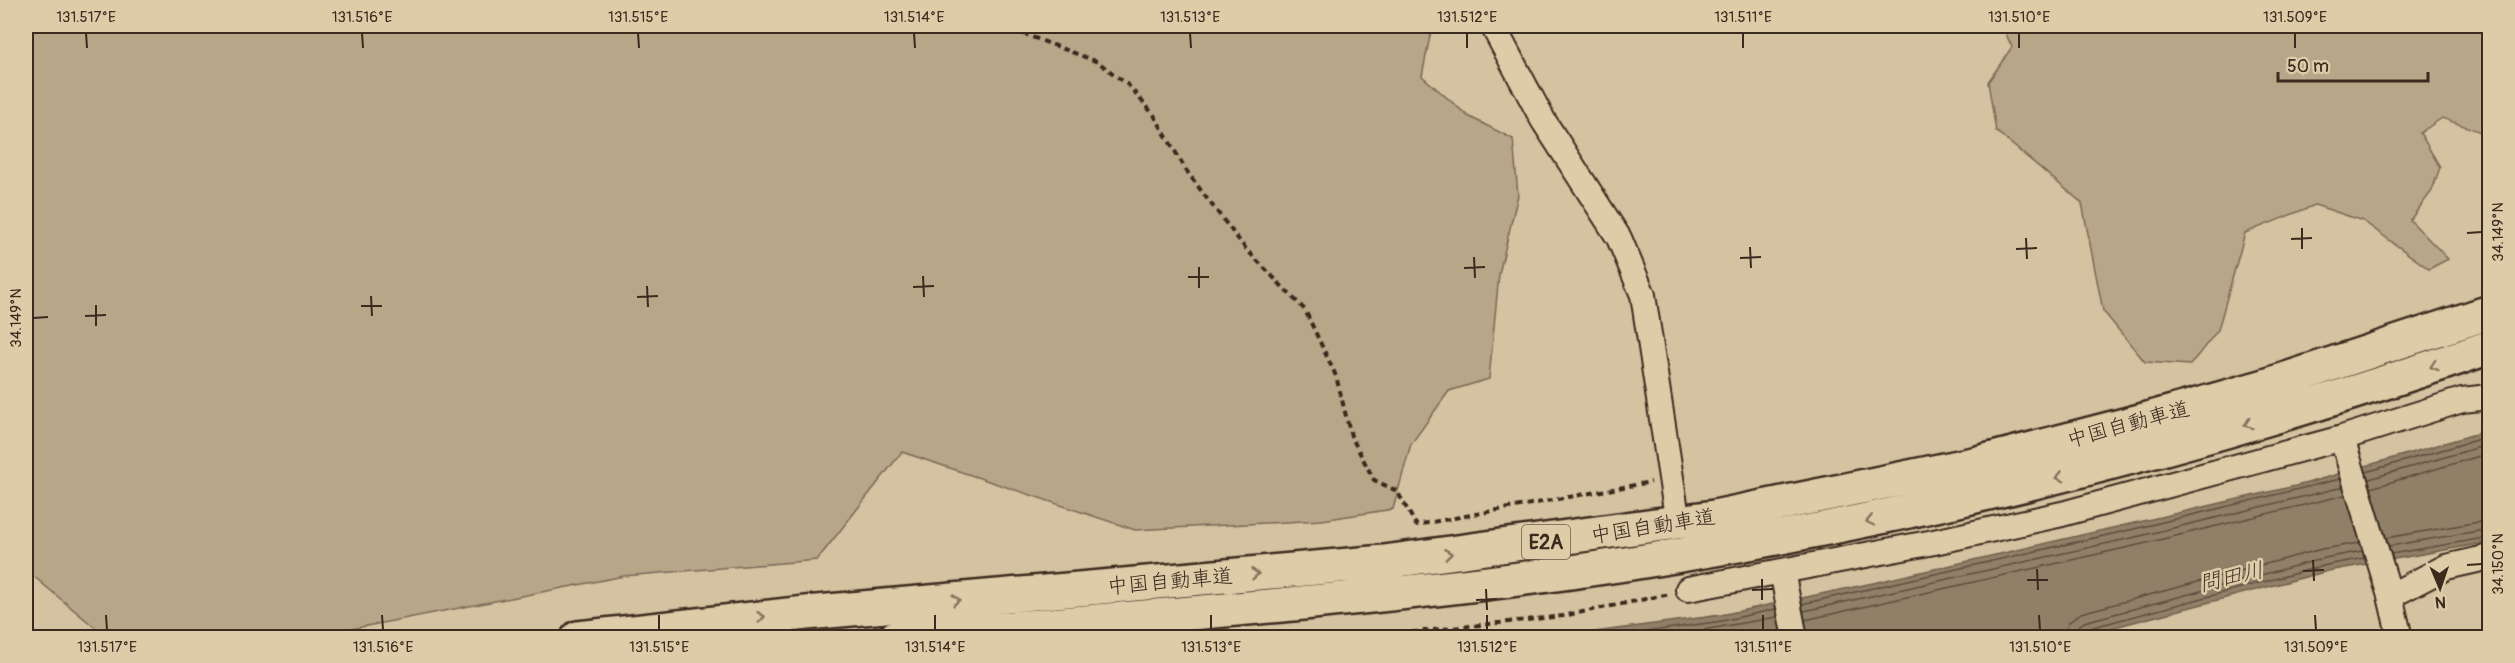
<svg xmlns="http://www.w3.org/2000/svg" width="2515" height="663" font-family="Pangolin,'Klee One',sans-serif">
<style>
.green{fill:#b8a689;stroke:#7a6854;stroke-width:1.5}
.water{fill:#918068;stroke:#6f5e4a;stroke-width:1.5}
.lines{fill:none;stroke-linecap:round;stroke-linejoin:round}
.shore{stroke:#5d4c3c;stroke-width:1.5}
.street-casing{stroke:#3b2a1e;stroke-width:28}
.highway-casing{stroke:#3b2a1e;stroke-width:38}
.path{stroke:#3b2a1e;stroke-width:4;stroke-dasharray:6 4.5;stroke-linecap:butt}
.street{stroke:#decca9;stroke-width:24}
.highway{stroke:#decca9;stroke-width:33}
.oneway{stroke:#84735d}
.ticks{fill:none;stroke:#3b2a1e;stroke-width:2}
.labels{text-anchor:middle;stroke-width:5;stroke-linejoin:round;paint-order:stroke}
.shield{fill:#decca9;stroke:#6c5b48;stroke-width:1.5}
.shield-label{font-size:20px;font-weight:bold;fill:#3b2a1e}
.street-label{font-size:21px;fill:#3b2a1e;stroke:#decca9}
.water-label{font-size:22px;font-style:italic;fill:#4c3b2d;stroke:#decca9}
.neatline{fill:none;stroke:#3b2a1e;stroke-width:2}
.ticks-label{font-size:15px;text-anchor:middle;fill:#3b2a1e}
</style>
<rect width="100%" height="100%" fill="#d4c2a1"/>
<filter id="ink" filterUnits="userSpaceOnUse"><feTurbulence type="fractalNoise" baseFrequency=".0167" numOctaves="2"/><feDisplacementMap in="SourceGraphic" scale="12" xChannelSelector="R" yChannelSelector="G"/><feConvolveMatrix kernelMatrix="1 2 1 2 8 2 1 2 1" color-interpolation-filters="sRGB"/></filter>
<g filter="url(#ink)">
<path class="green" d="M26,26H1432L1422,76L1468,116L1513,139L1518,195L1499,274L1489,379L1449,391L1411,444L1393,509L1322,520L1135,530L902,452L817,560L624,576L310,637H119L98,630L26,570Z
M2002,26H2489V135L2442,118L2420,133L2440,167L2432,191L2410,220L2448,259L2429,269L2363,221L2315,205L2245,233L2218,330L2190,365L2145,362L2103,311L2082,203L1996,131L1988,82L2012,47Z"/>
<path class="water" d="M2489,430V542L2328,571L2077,637L1550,638L1721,615L1873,583L2304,484Z"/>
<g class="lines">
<path class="shore" d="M2366,472L2490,436
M2369,479L2490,444
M2371,488L2490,453
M2386,538L2490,520
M2389,546L2490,529
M2391,554L2490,537
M1802,604L2134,529L2340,479
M1804,611L2136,537L2343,487
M1805,620L2138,545L2345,495
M1603,638L1722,621L1776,609
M1657,638L1777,617
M2064,638L2068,623L2081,613L2322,549L2360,543
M2073,638L2076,628L2084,622L2325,558L2362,551
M2081,638L2086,629L2327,565L2364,558"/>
<defs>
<path id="street" d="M1493,26L1543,120L1619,238L1643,295L1675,504
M1782,571L1934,542L2062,514L2342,438
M1688,589L1782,571L1795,638
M2390,596L2446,567L2490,557
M2400,638L2390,596L2342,438L2462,400L2490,397"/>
<path id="highway" d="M578,638L806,613L1384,562L1714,517L1978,463L2148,419L2262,387L2490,312
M895,638C1123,618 1352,603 1578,571C1889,526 2193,450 2490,347"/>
</defs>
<use href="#street" class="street-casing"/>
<use href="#highway" class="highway-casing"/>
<path class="path" d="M1003,26L1098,62L1128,85L1154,115L1186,170L1208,200L1246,249L1305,310L1336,376L1351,436L1374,480L1397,491L1416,525L1651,482
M1360,638L1563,616L1670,594"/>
<use href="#street" class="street"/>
<use href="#highway" class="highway"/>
</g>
<defs><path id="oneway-chevron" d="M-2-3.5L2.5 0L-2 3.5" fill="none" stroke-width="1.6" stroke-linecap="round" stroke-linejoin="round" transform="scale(1.5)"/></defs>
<g class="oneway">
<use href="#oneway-chevron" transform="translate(2434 366) rotate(162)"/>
<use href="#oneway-chevron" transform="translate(2248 424) rotate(163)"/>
<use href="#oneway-chevron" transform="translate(2060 477) rotate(166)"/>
<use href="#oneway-chevron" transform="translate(1870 521) rotate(168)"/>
<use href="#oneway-chevron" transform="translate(1448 554) rotate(-7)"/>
<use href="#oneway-chevron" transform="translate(1255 574) rotate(-5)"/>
<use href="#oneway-chevron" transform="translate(956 600) rotate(-5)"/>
<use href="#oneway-chevron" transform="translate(761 617) rotate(-6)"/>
</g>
</g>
<path class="ticks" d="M86,33L87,48M362,33L363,48M638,33L639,48M914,33L915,48M1190,33L1191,48M1467,33V48M1743,33V48M2019,33V48M2295,33V48M2302,228V249M2467,233L2482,232M2026,238L2027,259M2291,239L2312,238M1750,247L1751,268M2016,249L2037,248M1474,257L1475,278M1740,258L1761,257M1199,267V288M1464,268L1485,267M923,276L924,297M1188,277H1209M647,286L648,307M913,287L934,286M371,296L372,316M637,297L658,296M96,305V326M361,306H382M85,316L106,315M33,318L48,317M2313,560L2314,581M2467,565L2482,564M2037,569L2038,590M2303,571L2324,570M1762,579V600M2027,580H2048M1486,589L1487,610M1752,590L1773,589M1476,600L1497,599M106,615L107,630M382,615L383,630M659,615V630M935,615V630M1211,615V630M1487,615V630M1763,615V630M2039,615L2040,630M2315,615L2316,630"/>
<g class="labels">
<rect class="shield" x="1522" y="525" width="48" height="34" rx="4.5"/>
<g class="shield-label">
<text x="1546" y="549">E2A</text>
</g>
<g class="street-label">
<text transform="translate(2128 424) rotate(-15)" y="7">中国自動車道</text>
<text transform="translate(1653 526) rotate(-9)" y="7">中国自動車道</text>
<text transform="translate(1170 581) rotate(-5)" y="7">中国自動車道</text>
</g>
<g class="water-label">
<text transform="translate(2231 576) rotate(-13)" y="8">問田川</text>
</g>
</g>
<rect width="2515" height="663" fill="none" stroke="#decca9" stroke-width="66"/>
<g transform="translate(2440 588) rotate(178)" stroke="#decca9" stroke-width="4.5" paint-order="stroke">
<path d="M0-4.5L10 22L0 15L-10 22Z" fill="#3b2a1e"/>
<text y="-9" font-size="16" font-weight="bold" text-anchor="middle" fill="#3b2a1e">N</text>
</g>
<path d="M2278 72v9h150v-9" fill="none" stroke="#3b2a1e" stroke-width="3"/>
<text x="2287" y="72" font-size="18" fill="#3b2a1e" stroke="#decca9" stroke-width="4.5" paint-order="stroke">50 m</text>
<rect x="33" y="33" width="2449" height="597" class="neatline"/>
<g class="ticks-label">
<text x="86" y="22">131.517°E</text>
<text x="362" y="22">131.516°E</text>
<text x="638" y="22">131.515°E</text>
<text x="914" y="22">131.514°E</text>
<text x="1190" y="22">131.513°E</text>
<text x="1467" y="22">131.512°E</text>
<text x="1743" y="22">131.511°E</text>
<text x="2019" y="22">131.510°E</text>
<text x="2295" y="22">131.509°E</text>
<text transform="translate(2498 232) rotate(-90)" y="5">34.149°N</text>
<text transform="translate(16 318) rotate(-90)" y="5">34.149°N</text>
<text transform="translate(2498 564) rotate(-90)" y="5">34.150°N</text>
<text x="107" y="652">131.517°E</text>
<text x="383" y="652">131.516°E</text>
<text x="659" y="652">131.515°E</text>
<text x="935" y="652">131.514°E</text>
<text x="1211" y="652">131.513°E</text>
<text x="1487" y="652">131.512°E</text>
<text x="1763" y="652">131.511°E</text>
<text x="2040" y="652">131.510°E</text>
<text x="2316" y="652">131.509°E</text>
</g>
</svg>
